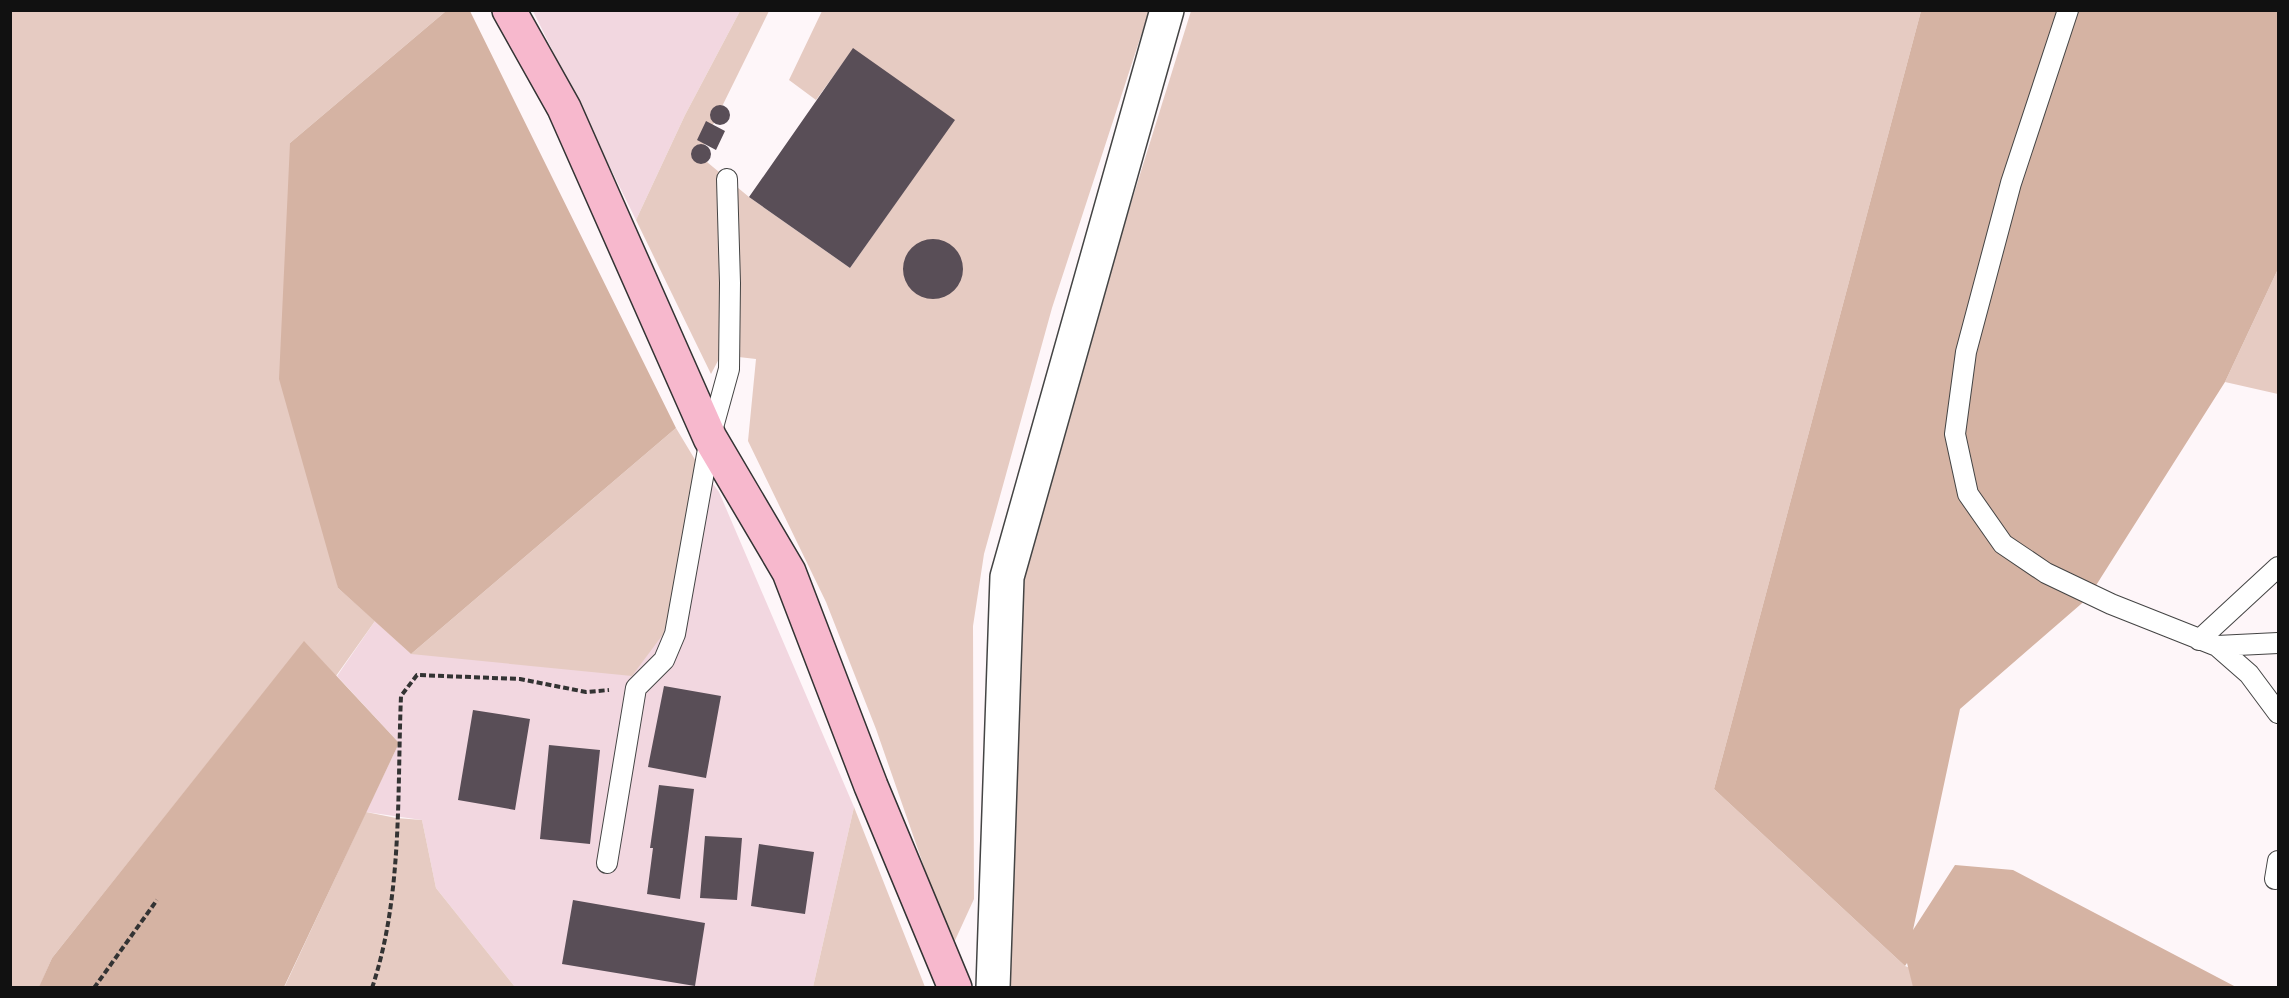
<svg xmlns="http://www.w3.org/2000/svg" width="2289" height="998" font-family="Merriweather,serif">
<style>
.farmland{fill:#f2d7e0}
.green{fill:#e6cbc2}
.forest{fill:#d5b3a3}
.building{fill:#594e57}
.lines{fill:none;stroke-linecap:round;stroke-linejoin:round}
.lane-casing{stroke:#444;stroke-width:22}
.street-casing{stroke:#444;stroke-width:36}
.secondary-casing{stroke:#333;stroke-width:36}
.path{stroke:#333;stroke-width:4;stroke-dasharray:6 3;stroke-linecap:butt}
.lane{stroke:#fff;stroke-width:20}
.street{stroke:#fff;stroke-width:33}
.secondary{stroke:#f7b8cd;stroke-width:33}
</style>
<rect width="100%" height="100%" fill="#fef6f9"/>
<path class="farmland" d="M533,11H740L685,115L636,220Z
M697,463L719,492L854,807L813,987H515L436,888L422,820L366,812L399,743L337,676L375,621L411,654Z"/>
<path class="green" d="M10,11H446L290,143L338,588L375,621L336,676L304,642L52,958L39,988L10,987Z
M740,11H769L704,143L707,162L749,197L850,268L954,120L853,49L816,100L789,80L822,11H1149L1052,308L984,554L973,626L974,899L952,947L876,729L826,602L748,441L756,359L721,355L711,374L636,220L685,115Z
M1191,11H1921L1714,789L1905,966L1961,987L1008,988L1015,607L1074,386Z
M2278,269V394L2225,382Z
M676,428L697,463L664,633L632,676L411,654Z
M854,807L925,987H813Z
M366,812L396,818L422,820L436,888L515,987L284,988Z"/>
<path class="forest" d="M446,11H470L676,428L411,654L338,588L279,379L290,143Z
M1921,11H2278V269L2225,382L2088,598L1960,709L1913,930L1955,865L2013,870L2236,987H1913L1907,963L1905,966L1714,789Z
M304,641L399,743L284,987H39L52,958Z"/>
<path class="building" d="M853,48L955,120L850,268L749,197Z
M710 115a10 10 0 1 1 20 0a10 10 0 1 1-20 0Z
M706,121L725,131L716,150L697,140Z
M691 154a10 10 0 1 1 20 0a10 10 0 1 1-20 0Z
M903 269a30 30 0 1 1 60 0a30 30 0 1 1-60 0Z
M664,686L721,696L706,778L648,767Z
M473,710L530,719L515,810L458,800Z
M549,745L600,750L590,844L540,839Z
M659,785L694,789L680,899L647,894L653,848H650Z
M705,836L742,838L737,900L700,898Z
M759,844L814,852L805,914L751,906Z
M573,900L705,923L695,986L562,964Z"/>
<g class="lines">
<defs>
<path id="lane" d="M2068,10L2011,183L1966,352L1955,434L1968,494L2003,544L2046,573L2111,604L2217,646L2249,674L2278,713
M2199,640L2278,567
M2217,646L2278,643
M607,863L636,688L664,660L675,634L710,438L729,369L730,283L727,179
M2275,879L2278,861"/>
<path id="street" d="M993,988L1007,577L1167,10"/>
<path id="secondary" d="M509,10L564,108L710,438L789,572L871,786L955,988"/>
</defs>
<use href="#lane" class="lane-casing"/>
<use href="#street" class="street-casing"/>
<use href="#secondary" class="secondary-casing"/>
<path class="path" d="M94,988L157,900
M372,988C403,896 397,791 401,696L417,675L520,679L586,692L609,690"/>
<use href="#lane" class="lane"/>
<use href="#street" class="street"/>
<use href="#secondary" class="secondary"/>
</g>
<rect width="2289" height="998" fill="none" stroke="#111111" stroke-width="24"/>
</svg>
